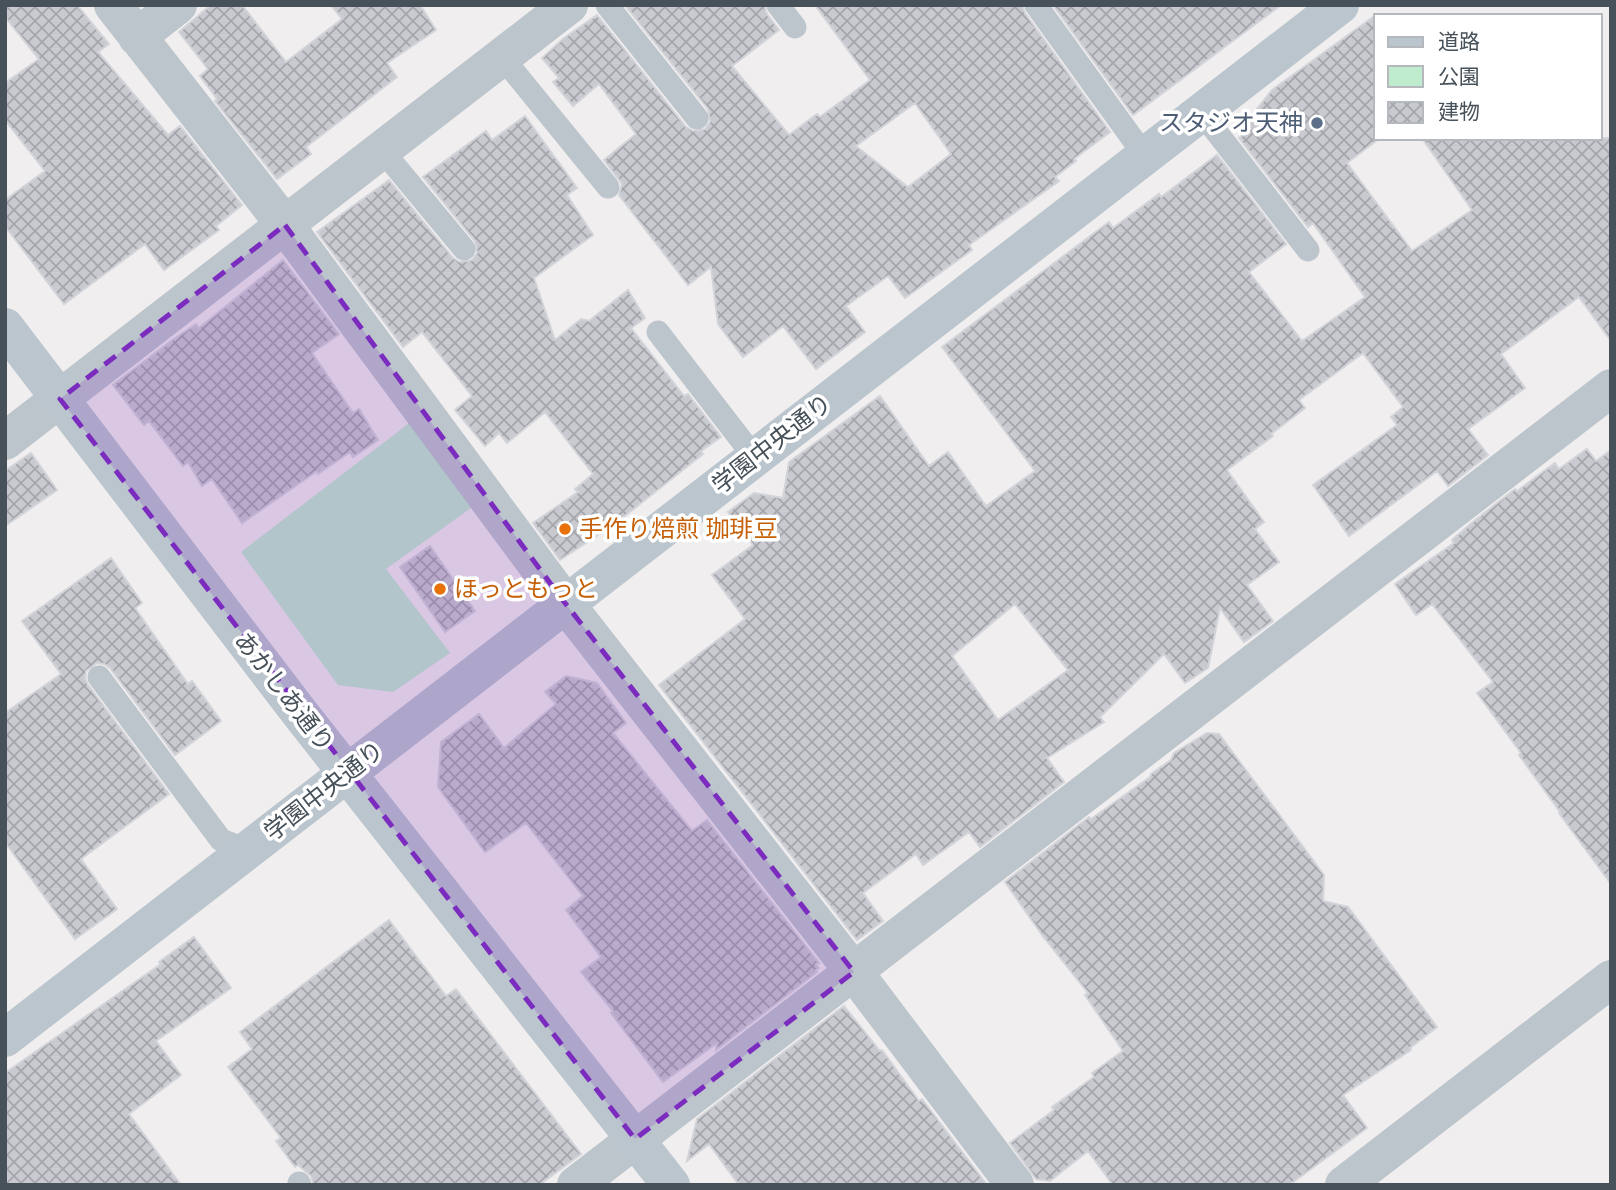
<svg xmlns="http://www.w3.org/2000/svg" width="1616" height="1190" font-family="'DM Sans','Noto Sans JP',sans-serif">
<style>
.green{fill:#bfebce}
.building{fill:url(#building-cross-hatch);stroke:#d2d4d9;stroke-width:2;fill-rule:evenodd}
.lines{fill:none;stroke-linecap:round;stroke-linejoin:round}
.lane{stroke:#bdc5cc;stroke-width:23}
.street{stroke:#bdc5cc;stroke-width:38}
.secondary{stroke:#bbc5ce;stroke-width:38}
.marked{fill:#7b2cbf;fill-opacity:0.2;stroke:#7b2cbf;stroke-width:5;stroke-dasharray:14 9;stroke-linejoin:round}
.service-dot{fill:#5c6f8a;stroke:#fff;stroke-width:2.5}
.food-dot{fill:#e8710a;stroke:#fff;stroke-width:2.5}
.labels{text-anchor:middle;stroke-width:7;stroke-linejoin:round;paint-order:stroke}
.service-label{font-size:24px;fill:#4e5e75;stroke:#fff;text-anchor:end}
.street-label{font-size:24px;fill:#475159;stroke:#fff}
.food-label{font-size:24px;fill:#c56008;stroke:#fff;text-anchor:start}
</style>
<defs>
<pattern id="building-cross-hatch" width="8" height="8" patternUnits="userSpaceOnUse" patternTransform="scale(1.75)"><rect width="8" height="8" fill="#c8cad0"/><path d="M0 0l8 8M0 8l8-8" fill="none" stroke="#a4a6ac"/></pattern>
</defs>
<rect width="100%" height="100%" fill="#f0eeee"/>
<path class="green" d="M412,421L475,505L386,569L450,653L393,692L338,685L241,552Z"/>
<path class="building" d="M5,5H77L109,44L98,52L168,135L180,126L242,205L216,226L219,230L164,270L145,244L64,304L5,226V200L45,171L5,120V83L39,59L5,17Z
M211,5H242L286,62L342,19L331,5H420L436,30L387,63L397,77L306,147L311,154L277,179L215,101L217,99L200,76L208,69L179,32Z
M625,5H764L767,14L779,30L732,66L789,135L817,114L820,117L870,80L815,5H1022L1025,13L1110,132L1074,159L1076,161L1055,177L1059,181L969,245L972,250L905,298L888,276L846,306L865,332L816,369L783,326L743,357L718,324L711,267L688,285L619,195L622,184L604,160L636,134L599,84L573,106L553,82L559,78L542,58L564,38L597,15L686,127L693,131L705,129L710,122L708,109ZM915,103L951,154L908,187L856,146Z
M1053,5H1281L1133,115Z
M1376,15V141L1347,163L1412,251L1472,210L1422,138H1611V341L1579,297L1501,354L1525,388L1468,429L1488,455L1448,486L1437,471L1349,536L1313,485L1397,425L1391,417L1403,407L1363,353L1299,400L1305,408L1271,434L1273,436L1227,470L1264,522L1255,529L1279,562L1247,585L1273,621L1244,642L1220,608L1208,668L1185,683L1164,654L1100,717L1104,722L1047,758L1064,782L980,847L969,832L923,865L916,854L863,893L883,921L857,940L659,685L745,619L712,575L753,545L728,512L754,493L783,498L789,462L880,396L929,466L948,452L986,506L1035,471L942,347L1109,222L1113,228L1159,194L1161,197L1217,155L1286,244L1249,272L1302,341L1365,297L1313,223L1308,227L1239,138L1244,134L1242,128L1272,90ZM1015,604L1068,670L998,720L952,656Z
M525,116L577,188L567,195L593,235L534,278L555,340L581,319L589,321L628,290L645,318L631,328L684,396L688,394L721,437L701,451L703,454L602,534L601,533L560,560L533,523L578,492L575,489L593,474L545,412L507,443L499,433L485,446L455,410L472,396L422,332L403,347L317,232L389,180L453,258L460,262L472,260L477,253L475,241L423,177L486,131L492,140Z
M283,260L339,334L312,353L353,413L359,409L378,440L353,457L350,452L318,474L317,471L242,523L212,479L202,486L188,462L183,466L149,421L144,425L113,385L171,341L196,324L199,328Z
M1587,449L1596,461L1611,450V884L1559,813L1560,812L1519,755L1521,753L1477,693L1493,682L1432,604L1416,615L1395,584L1454,543L1452,540L1474,521L1515,489L1517,491L1555,463L1559,469Z
M31,453L57,490L5,526V471Z
M430,546L475,611L445,632L400,567Z
M111,558L142,603L135,608L188,684L192,681L221,721L175,755L110,668L104,664L97,663L86,671L85,678L88,685L169,794L81,859L117,909L75,939L5,842V713L61,674L22,621Z
M566,676L597,683L626,723L613,733L692,831L707,820L819,963L816,964L819,968L816,970L817,972L716,1050L717,1043L663,1082L611,1013L613,1011L581,972L601,957L566,910L583,896L526,823L485,852L438,787L441,742L479,714L504,748L556,704L545,692Z
M1207,733L1219,734L1324,875L1323,901L1348,907L1437,1027L1410,1048L1411,1050L1343,1095L1367,1128L1289,1185H1113L1088,1151L1050,1181L1036,1179L1010,1143L1054,1110L1052,1107L1094,1077L1092,1073L1123,1051L1085,995L1088,993L1042,935L1005,882L1089,817L1091,819L1150,777L1151,774L1171,760L1174,753Z
M389,920L446,996L456,989L581,1154L539,1185H314L311,1176L298,1165L295,1167L276,1141L281,1138L228,1067L252,1049L240,1032Z
M194,937L231,988L156,1041L181,1075L129,1114L181,1185H5V1073L161,964L159,962Z
M844,1006L880,1051L882,1050L919,1101L922,1099L987,1185H739L709,1144L687,1161L697,1119Z"/>
<g class="lines">
<path class="lane" d="M607,5L697,118
M778,5L795,27
M1036,5L1145,156
M502,57L608,187
M1201,112L1308,250
M382,150L464,249
M658,332L755,458
M99,677L221,840L248,850
M299,1183L300,1185"/>
<path class="street" d="M113,5L285,225L565,603L854,972L1015,1185
M137,37L178,5
M5,441L569,5
M576,1185L1611,388
M1344,1185L1611,979"/>
<path class="secondary" d="M5,327L299,712L671,1185
M5,1038L1340,5"/>
</g>
<path class="marked" d="M285,225L565,603L854,972L635,1139L60,399Z"/>
<circle class="service-dot" cx="1317" cy="123" r="7"/>
<g class="food-dot">
<circle cx="565" cy="529" r="7"/>
<circle cx="440" cy="589" r="7"/>
</g>
<g class="labels">
<g class="service-label">
<text x="1303" y="131">スタジオ天神</text>
</g>
<g class="street-label">
<text transform="translate(772 444) rotate(-38)" y="8">学園中央通り</text>
<text transform="translate(284 692) rotate(52)" y="8">あかしあ通り</text>
<text transform="translate(324 791) rotate(-38)" y="8">学園中央通り</text>
</g>
<g class="food-label">
<text x="579" y="537">手作り焙煎 珈琲豆</text>
<text x="454" y="597">ほっともっと</text>
</g>
</g>
<rect width="1616" height="1190" fill="none" stroke="#475159" stroke-width="14"/>
<rect x="1374" y="14" width="228" height="126" fill="#ffffff" stroke="#b5b9bd" stroke-width="2"/>
<rect x="1388" y="37" width="35" height="10" fill="#bbc5ce" stroke="#b5b9bd" stroke-width="2"/>
<text x="1438" y="49" font-size="21" fill="#475159">道路</text>
<rect x="1388" y="66" width="35" height="21" fill="#bfebce" stroke="#b5b9bd" stroke-width="2"/>
<text x="1438" y="84" font-size="21" fill="#475159">公園</text>
<rect x="1388" y="102" width="35" height="21" fill="url(#building-cross-hatch)" stroke="#b5b9bd" stroke-width="2"/>
<text x="1438" y="119" font-size="21" fill="#475159">建物</text>
</svg>
